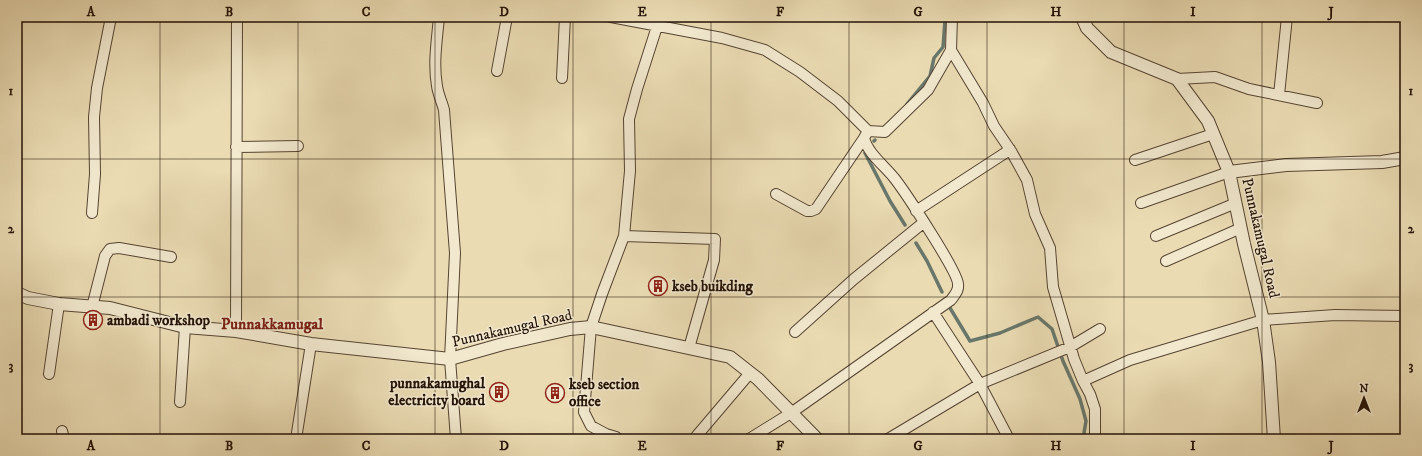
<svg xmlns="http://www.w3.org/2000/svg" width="1422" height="456" font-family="'IM FELL DW Pica',serif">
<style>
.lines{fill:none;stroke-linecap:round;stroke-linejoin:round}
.stream{stroke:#69776b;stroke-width:3.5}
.minor-casing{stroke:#554432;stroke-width:12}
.tertiary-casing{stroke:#554432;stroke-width:14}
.minor{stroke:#f1e8ce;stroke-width:10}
.tertiary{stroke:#f1e8ce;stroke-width:12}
.grid{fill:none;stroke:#231207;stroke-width:1;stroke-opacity:0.55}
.labels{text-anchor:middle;stroke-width:3;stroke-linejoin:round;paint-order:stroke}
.street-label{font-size:15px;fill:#231207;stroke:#f1e8ce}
.poi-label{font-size:15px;font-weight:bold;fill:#231207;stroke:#f1e8ce;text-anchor:start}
.neighbourhood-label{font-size:16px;font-weight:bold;fill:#7a1f14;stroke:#f1e8ce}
.neatline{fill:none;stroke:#231207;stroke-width:1.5}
.grid-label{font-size:13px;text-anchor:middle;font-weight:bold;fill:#231207}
</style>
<rect width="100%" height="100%" fill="#eadbb3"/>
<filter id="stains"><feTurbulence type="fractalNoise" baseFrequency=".005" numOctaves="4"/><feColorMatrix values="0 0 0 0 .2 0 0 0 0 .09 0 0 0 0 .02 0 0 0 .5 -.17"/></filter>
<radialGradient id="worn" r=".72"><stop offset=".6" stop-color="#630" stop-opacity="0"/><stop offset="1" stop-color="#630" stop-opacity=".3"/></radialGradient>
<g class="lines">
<path class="stream" d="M907,104L930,76L934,58L943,47L945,21
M874,141L875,140
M865,153L890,201L905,225
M916,243L927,261L942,292
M950,308L970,341L1000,333L1038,317L1052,329L1063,361L1080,399L1086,421L1083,439"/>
<defs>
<path id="minor" d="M439,17C437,40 433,63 437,86C438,94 442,102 444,110L455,253L450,359L456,439
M611,17L722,38L765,50L800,72L838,101L868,131L885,132L928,90L951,50L983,103L994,126L1011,151L1027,180L1035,214L1050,248L1053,287L1074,359L1083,381L1090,394L1095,409V439
M17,19L21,17
M951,50L952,17
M497,71L507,17
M562,78L565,17
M1177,79L1215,77L1249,89L1317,103
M1279,95L1287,17
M236,147L298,146
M1135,160L1213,134
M776,194L807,211H811L816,209L864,138
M1141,203L1229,172
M916,211L1005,153L1010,149
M92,213L95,174L94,117L97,88L111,17
M624,236L715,239L714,260L689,348
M1156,236L1236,203
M1166,261L1241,228
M92,307L105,256L110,249L119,248L171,257
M933,312L980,384L1009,439
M236,331L237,17
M795,332L854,279L923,223
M49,374L59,304
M1083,381L1130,360L1263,320L1335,315L1405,316
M180,402L185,327
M62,431L64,439
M296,439L311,344
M618,439L616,437L606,434L591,426L584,412L591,327L602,294L624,236L630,171L629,119L637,89L660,17
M694,439L750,373
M749,439L791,413L951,300C955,294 959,291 958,284C958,272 905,192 895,179C885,166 868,154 864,138L868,131
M888,439L980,384L1070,347L1100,329"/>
<path id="tertiary" d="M1082,17L1087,28L1111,52L1177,79L1208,121L1229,172L1244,244L1263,320L1269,362L1274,439
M1229,172L1286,165L1382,162L1405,158
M17,293L28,298L59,304L110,308L185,327L236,331L311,344L450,359L503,344L570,329L591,327L730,357L758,379L817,439"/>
</defs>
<use href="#minor" class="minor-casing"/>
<use href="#tertiary" class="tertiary-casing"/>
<use href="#minor" class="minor"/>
<use href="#tertiary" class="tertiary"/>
</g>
<path class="grid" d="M160,17V439M298,17V439M435,17V439M573,17V439M711,17V439M849,17V439M987,17V439M1124,17V439M1262,17V439M17,159H1405M17,297H1405"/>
<defs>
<symbol id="building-ring" viewBox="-11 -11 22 22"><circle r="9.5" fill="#f1e8ce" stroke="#8f2418" stroke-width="1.5"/><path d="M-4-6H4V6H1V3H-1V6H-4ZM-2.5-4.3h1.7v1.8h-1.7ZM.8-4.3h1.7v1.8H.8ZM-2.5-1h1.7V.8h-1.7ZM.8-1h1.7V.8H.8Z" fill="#8f2418"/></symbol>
</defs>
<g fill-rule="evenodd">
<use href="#building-ring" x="647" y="275" width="22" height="22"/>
<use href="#building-ring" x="82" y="309" width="22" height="22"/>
<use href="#building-ring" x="488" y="381" width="22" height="22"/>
<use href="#building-ring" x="544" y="382" width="22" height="22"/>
</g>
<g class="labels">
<g class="street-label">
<text transform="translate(1261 238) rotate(77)" y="5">Punnakamugal Road</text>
<text transform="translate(512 328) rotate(-13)" y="5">Punnakamugal Road</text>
</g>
<g class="poi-label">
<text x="672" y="291">kseb buikding</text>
<text x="107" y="325">ambadi workshop</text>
<text x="485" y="388" text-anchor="end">punnakamughal<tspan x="485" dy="17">electricity board</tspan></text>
<text x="569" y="389">kseb section<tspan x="569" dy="17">office</tspan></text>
</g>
<g class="neighbourhood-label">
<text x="272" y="329">Punnakkamugal</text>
</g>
</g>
<rect width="1422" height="456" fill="none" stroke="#eadbb3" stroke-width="44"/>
<g transform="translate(1364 398)" stroke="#f1e8ce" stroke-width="3" paint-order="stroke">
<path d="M0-3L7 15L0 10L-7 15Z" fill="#231207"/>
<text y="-6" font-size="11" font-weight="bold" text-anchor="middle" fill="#231207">N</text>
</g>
<rect x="22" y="22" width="1378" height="412" class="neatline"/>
<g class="grid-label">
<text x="91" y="16">A</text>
<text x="229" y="16">B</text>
<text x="366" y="16">C</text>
<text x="504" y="16">D</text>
<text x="642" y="16">E</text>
<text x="780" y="16">F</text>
<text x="918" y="16">G</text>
<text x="1056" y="16">H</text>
<text x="1193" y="16">I</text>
<text x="1331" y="16">J</text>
<text x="11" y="95">1</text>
<text x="1411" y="95">1</text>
<text x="11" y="233">2</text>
<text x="1411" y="233">2</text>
<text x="11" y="370">3</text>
<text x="1411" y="370">3</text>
<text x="91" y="450">A</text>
<text x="229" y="450">B</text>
<text x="366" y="450">C</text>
<text x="504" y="450">D</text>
<text x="642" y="450">E</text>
<text x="780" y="450">F</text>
<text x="918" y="450">G</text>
<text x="1056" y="450">H</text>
<text x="1193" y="450">I</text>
<text x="1331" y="450">J</text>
</g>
<rect width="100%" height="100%" filter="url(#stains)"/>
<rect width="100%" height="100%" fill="url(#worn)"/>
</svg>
